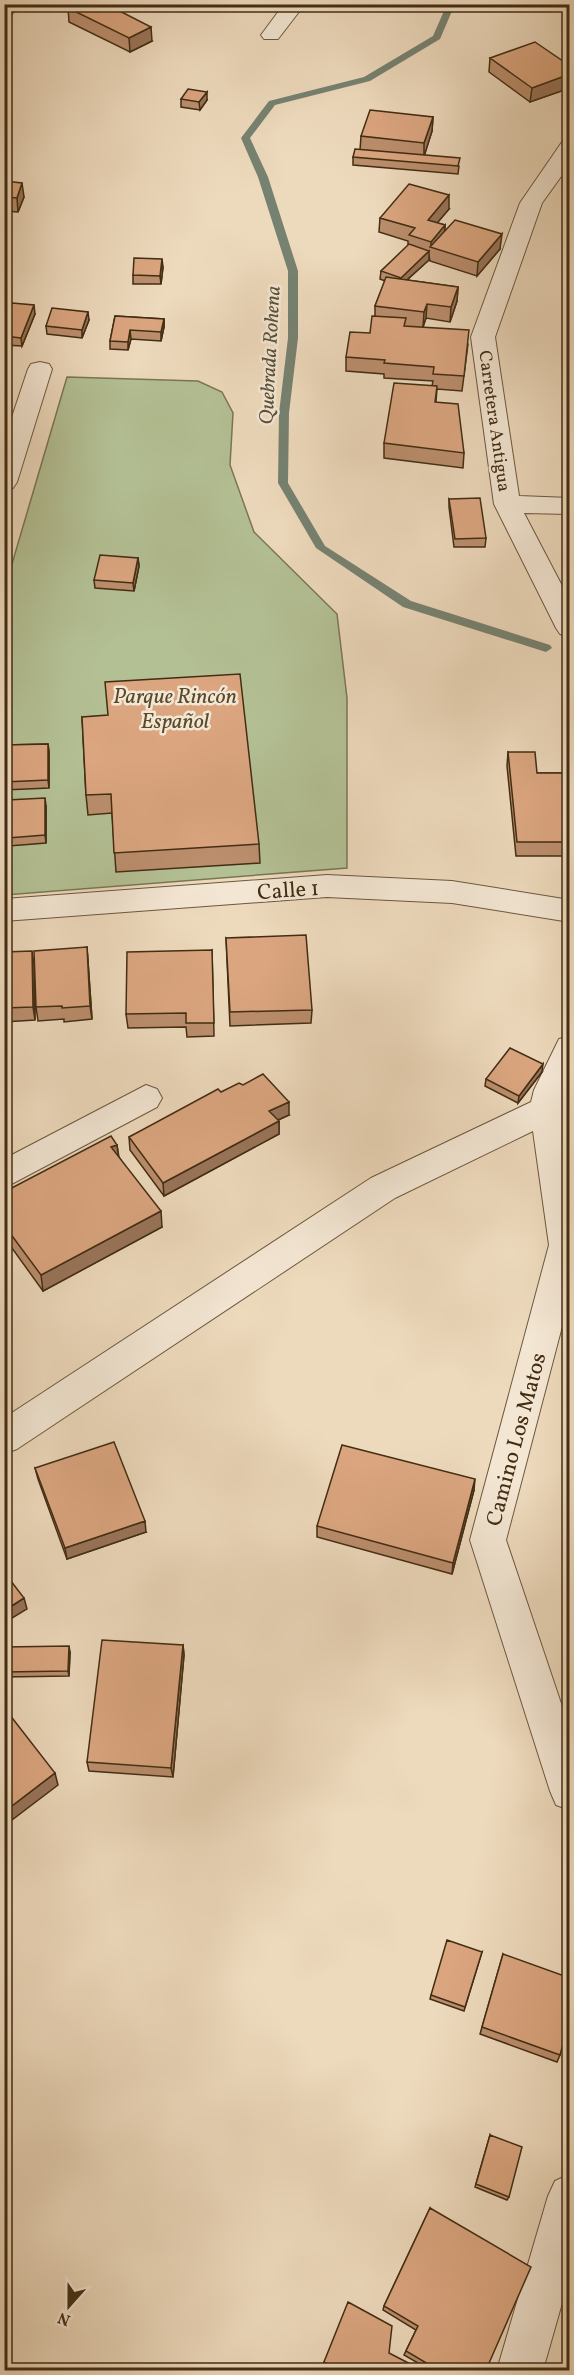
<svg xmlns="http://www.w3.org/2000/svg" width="574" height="2375" font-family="Vollkorn,serif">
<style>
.green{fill:#b3c094;stroke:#7a7654;stroke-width:1.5}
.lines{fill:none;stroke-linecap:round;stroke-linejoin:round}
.stream{fill:#768271;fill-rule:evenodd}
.minor-casing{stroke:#6d583d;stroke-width:2}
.minor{fill:#f3e6d3;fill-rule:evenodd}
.wall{fill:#bb8e6d;stroke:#422d13;stroke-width:1.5}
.shaded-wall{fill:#997459;stroke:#422d13;stroke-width:1.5}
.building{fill:#daa57f;stroke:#422d13;stroke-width:1.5}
.labels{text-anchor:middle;stroke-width:5;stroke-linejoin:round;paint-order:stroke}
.far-street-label{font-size:18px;fill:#422d13;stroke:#f3e6d3}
.far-water-label{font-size:20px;font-style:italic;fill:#58503a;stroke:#f3e6d3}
.park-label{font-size:22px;font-style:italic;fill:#594a2d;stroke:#f3e6d3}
.street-label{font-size:22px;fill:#422d13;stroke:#f3e6d3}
</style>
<rect width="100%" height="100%" fill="#edd9bc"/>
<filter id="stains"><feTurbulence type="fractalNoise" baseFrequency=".00333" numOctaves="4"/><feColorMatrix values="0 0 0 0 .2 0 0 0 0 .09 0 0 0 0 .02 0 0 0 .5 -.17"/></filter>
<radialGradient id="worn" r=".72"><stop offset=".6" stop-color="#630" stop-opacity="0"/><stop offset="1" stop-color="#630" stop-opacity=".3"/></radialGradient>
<path class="green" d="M67,377L198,381L222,392L233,413L230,465L254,532L337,614L347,698V868L5,895L4,591Z"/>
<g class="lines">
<path class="stream" d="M447,4H455L440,39L370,81L275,105L250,138L268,177L298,271V338L289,413L288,483L325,546L411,601L550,645L552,648L546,652L403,607L316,548L278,483L279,413L288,338V271L258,177L241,138L269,101L364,77L433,36Z"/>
<defs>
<path id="minor" d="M4,4H20L11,15L4,17Z
M284,4H305L278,39H264L261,35Z
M570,141V164L542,203L495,337L519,496L570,498V514L524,513L570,601V637L560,634L556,628L494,504L471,337L520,203L562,142Z
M40,362L49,364L52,369L17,482L13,488L4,490V441L28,369L31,364Z
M327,875L452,881L570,900V922L452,903L327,897L4,921V899Z
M570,1036V1083L562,1110L570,1158V1296L506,1540L570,1730V1810L556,1805L550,1791L470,1540L549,1245L533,1131L395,1198L17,1449L4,1454V1418L371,1178L531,1102L534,1090L559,1039Z
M146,1085L157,1089L162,1098L157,1107L4,1188V1159Z
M570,2174V2275L543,2370H497L548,2196L555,2181Z"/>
</defs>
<use href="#minor" class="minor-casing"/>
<use href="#minor" class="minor"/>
</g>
<path class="wall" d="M68,8L152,41L130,52L69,22Z
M490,58L570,66V88L530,102L489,72Z
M181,99L207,100L200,110L181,107Z
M433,117L432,131L424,155L459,166L458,174L353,165V157L360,150L361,136Z
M4,181L24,197L18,212L4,211Z
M449,209L437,223L445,225V231L500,249L477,276L430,261L429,256V260L407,280L458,287L457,301L450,322L426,318L423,327L468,344L462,391L437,389L436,402L464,453L463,468L384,458V443L432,386L433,381L384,378V374L346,371V357L370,333L375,316V306L385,281L380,279L381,271L408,246V241L379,232L380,218Z
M163,267L161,284H133V275Z
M35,314L22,346L4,345V322Z
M115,316L164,319V327L161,341L131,339L128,350L110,349V341Z
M89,320L82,338L47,334L46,326Z
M449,499L486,538L485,547H454L449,507Z
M138,558L139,566L134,591L95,588L94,580Z
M82,717L259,844L260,863L116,872L112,813L88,815L86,795Z
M48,744L49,752V788L4,790V745Z
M508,752L537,773H570V856H516L507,766Z
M46,806V843L9,846L8,838Z
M226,938L312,1010L311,1023L230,1026Z
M87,947L92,1019L64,1022V1019L38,1021L36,1007L34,969L35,1020L4,1022V952L34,963Z
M212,950L214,1036L187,1037L186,1027L128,1028L126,1014Z
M542,1072L518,1103L485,1086L486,1079Z
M221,1092L289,1115L278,1120L279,1121V1134L164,1196L130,1150L129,1137Z
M117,1145L119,1157L162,1227L43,1291L4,1237V1192Z
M35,1468L146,1532L67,1559L38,1479Z
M474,1490L452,1574L317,1537V1526Z
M183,1645L184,1655L173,1777L89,1771L87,1762Z
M4,1647L70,1652L69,1676L4,1677Z
M482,1952L464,2011L430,1999L431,1995Z
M503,1954L560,2055L557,2062L480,2034Z
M490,2135L509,2197L507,2200L475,2187Z
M430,2208L486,2370H430L404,2355L416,2330L383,2310L384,2306Z
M324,2362L422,2370H332L323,2366Z"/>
<path class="shaded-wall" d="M151,27L152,41L130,52L129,38Z
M570,74V88L530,102L532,88Z
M207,92V100L200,110L199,102Z
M433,117L432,131L424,157V143Z
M22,183L24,197L18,212L17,198Z
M449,195V209L427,235L428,220Z
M445,225L444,239L431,247V242Z
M502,234L500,249L477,276L478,262Z
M10,245L11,253L4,262V253Z
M429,251V260L400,286L401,278Z
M162,259L163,267L161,284L160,276Z
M458,287L457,301L450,322L451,307Z
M427,304L426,318L423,327L424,312Z
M34,305L35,314L22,346L21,338Z
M88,312L89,320L82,338V330Z
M164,319V327L161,341V332Z
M130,330L131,339L128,350V342Z
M138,558L139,566L134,591L133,583Z
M48,744L49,752V788L48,780Z
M45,798L46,806V843L45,835Z
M87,947L88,961L92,1019L90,1006Z
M32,951L34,964L35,1020L33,1007Z
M543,1064L542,1072L518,1103L519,1096Z
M289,1102V1115L269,1124V1111Z
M279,1121V1134L164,1196L163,1183Z
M117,1145L119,1161L111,1147Z
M161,1211L162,1227L43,1291L41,1275Z
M475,1479L474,1490L452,1574L453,1563Z
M145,1521L146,1532L67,1559L65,1548Z
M24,1598L27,1609L4,1623V1611Z
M183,1645L184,1655L173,1777L171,1768Z
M69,1646L70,1652L69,1676L68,1671Z
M55,1773L58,1785L4,1826V1812Z"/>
<path class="building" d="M76,4H106L151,27L129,38L68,8Z
M535,42L570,66V74L532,88L490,58Z
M188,89L207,92L199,102L181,99Z
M370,110L433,117L424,143L361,136Z
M355,149L460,158L458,166L353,157Z
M4,181L22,183L17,198L4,197Z
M409,184L449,195L428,220L445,225L431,242L409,235L415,228L380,218Z
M455,220L502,234L478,262L430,247Z
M4,244L10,245L4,253Z
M409,244L429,251L401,278L381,271Z
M134,258L162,259L160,276L133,275Z
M386,277L458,287L451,307L427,304L424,312L375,306Z
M12,303L34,305L21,338L4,336V322Z
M52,308L88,312L82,330L46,326Z
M115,316L164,319L161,332L130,330L128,342L110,341Z
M372,316L406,318L404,326L469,330L464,376L433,374L434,367L384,363L385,360L346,357L350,332L370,333Z
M394,383L437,386L435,402L458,404L464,453L384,443Z
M480,498L486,538L455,539L449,499Z
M100,555L138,558L133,583L94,580Z
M240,674L259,844L114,853L111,794L86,795L82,717L108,715L105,682Z
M48,744V780L4,782V745Z
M508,752H535L537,773H570V842H517Z
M45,798V835L8,838L7,800Z
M306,935L312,1010L230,1012L226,938Z
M87,947L90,1006L62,1008V1006L36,1007L34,951Z
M212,950L214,1023H186V1013L126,1014L127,952Z
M32,951L33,1007L4,1008V952Z
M510,1048L543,1064L519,1096L486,1079Z
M263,1074L289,1102L269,1111L279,1121L163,1183L129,1137L218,1089L221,1092L239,1083L243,1085Z
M111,1136L117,1145L111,1147L161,1211L41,1275L4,1225V1192Z
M114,1442L145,1521L65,1548L35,1468Z
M342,1445L475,1479L453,1563L317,1526Z
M4,1572L24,1598L4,1611Z
M102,1640L183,1645L171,1768L87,1762Z
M69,1646L68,1671L4,1672V1647Z
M6,1710L55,1773L4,1812V1712Z
M447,1940L482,1952L465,2007L431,1995Z
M503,1954L570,1978V2019L560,2055L482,2027Z
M490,2135L522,2147L509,2197L476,2184Z
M430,2208L531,2267L486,2370H438L406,2351L418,2326L384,2306Z
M348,2302L392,2326L389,2353L422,2370H340L324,2362Z"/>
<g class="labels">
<g class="far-street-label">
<text transform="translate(495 421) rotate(82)" y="6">Carretera Antigua</text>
</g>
<g class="far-water-label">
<text transform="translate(269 355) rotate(-87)" y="7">Quebrada Rohena</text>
</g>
<g class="park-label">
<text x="175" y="703">Parque Rincón<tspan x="175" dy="25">Español</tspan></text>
</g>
<g class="street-label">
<text transform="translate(288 889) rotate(-4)" y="8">Calle 1</text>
<text transform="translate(515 1439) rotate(-75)" y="8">Camino Los Matos</text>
</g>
</g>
<rect width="574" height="2375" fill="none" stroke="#edd9bc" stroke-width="24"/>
<rect x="6" y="6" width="562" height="2363" fill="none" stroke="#422d13" stroke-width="3"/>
<rect x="12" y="12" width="550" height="2351" fill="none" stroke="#422d13" stroke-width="1.5"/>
<g transform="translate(69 2306) rotate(201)" stroke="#f3e6d3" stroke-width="4.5" paint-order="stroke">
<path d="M0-4.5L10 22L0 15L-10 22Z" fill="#422d13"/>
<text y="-9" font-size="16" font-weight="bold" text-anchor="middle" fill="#422d13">N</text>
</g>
<rect width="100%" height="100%" filter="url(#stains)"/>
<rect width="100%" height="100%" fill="url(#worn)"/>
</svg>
